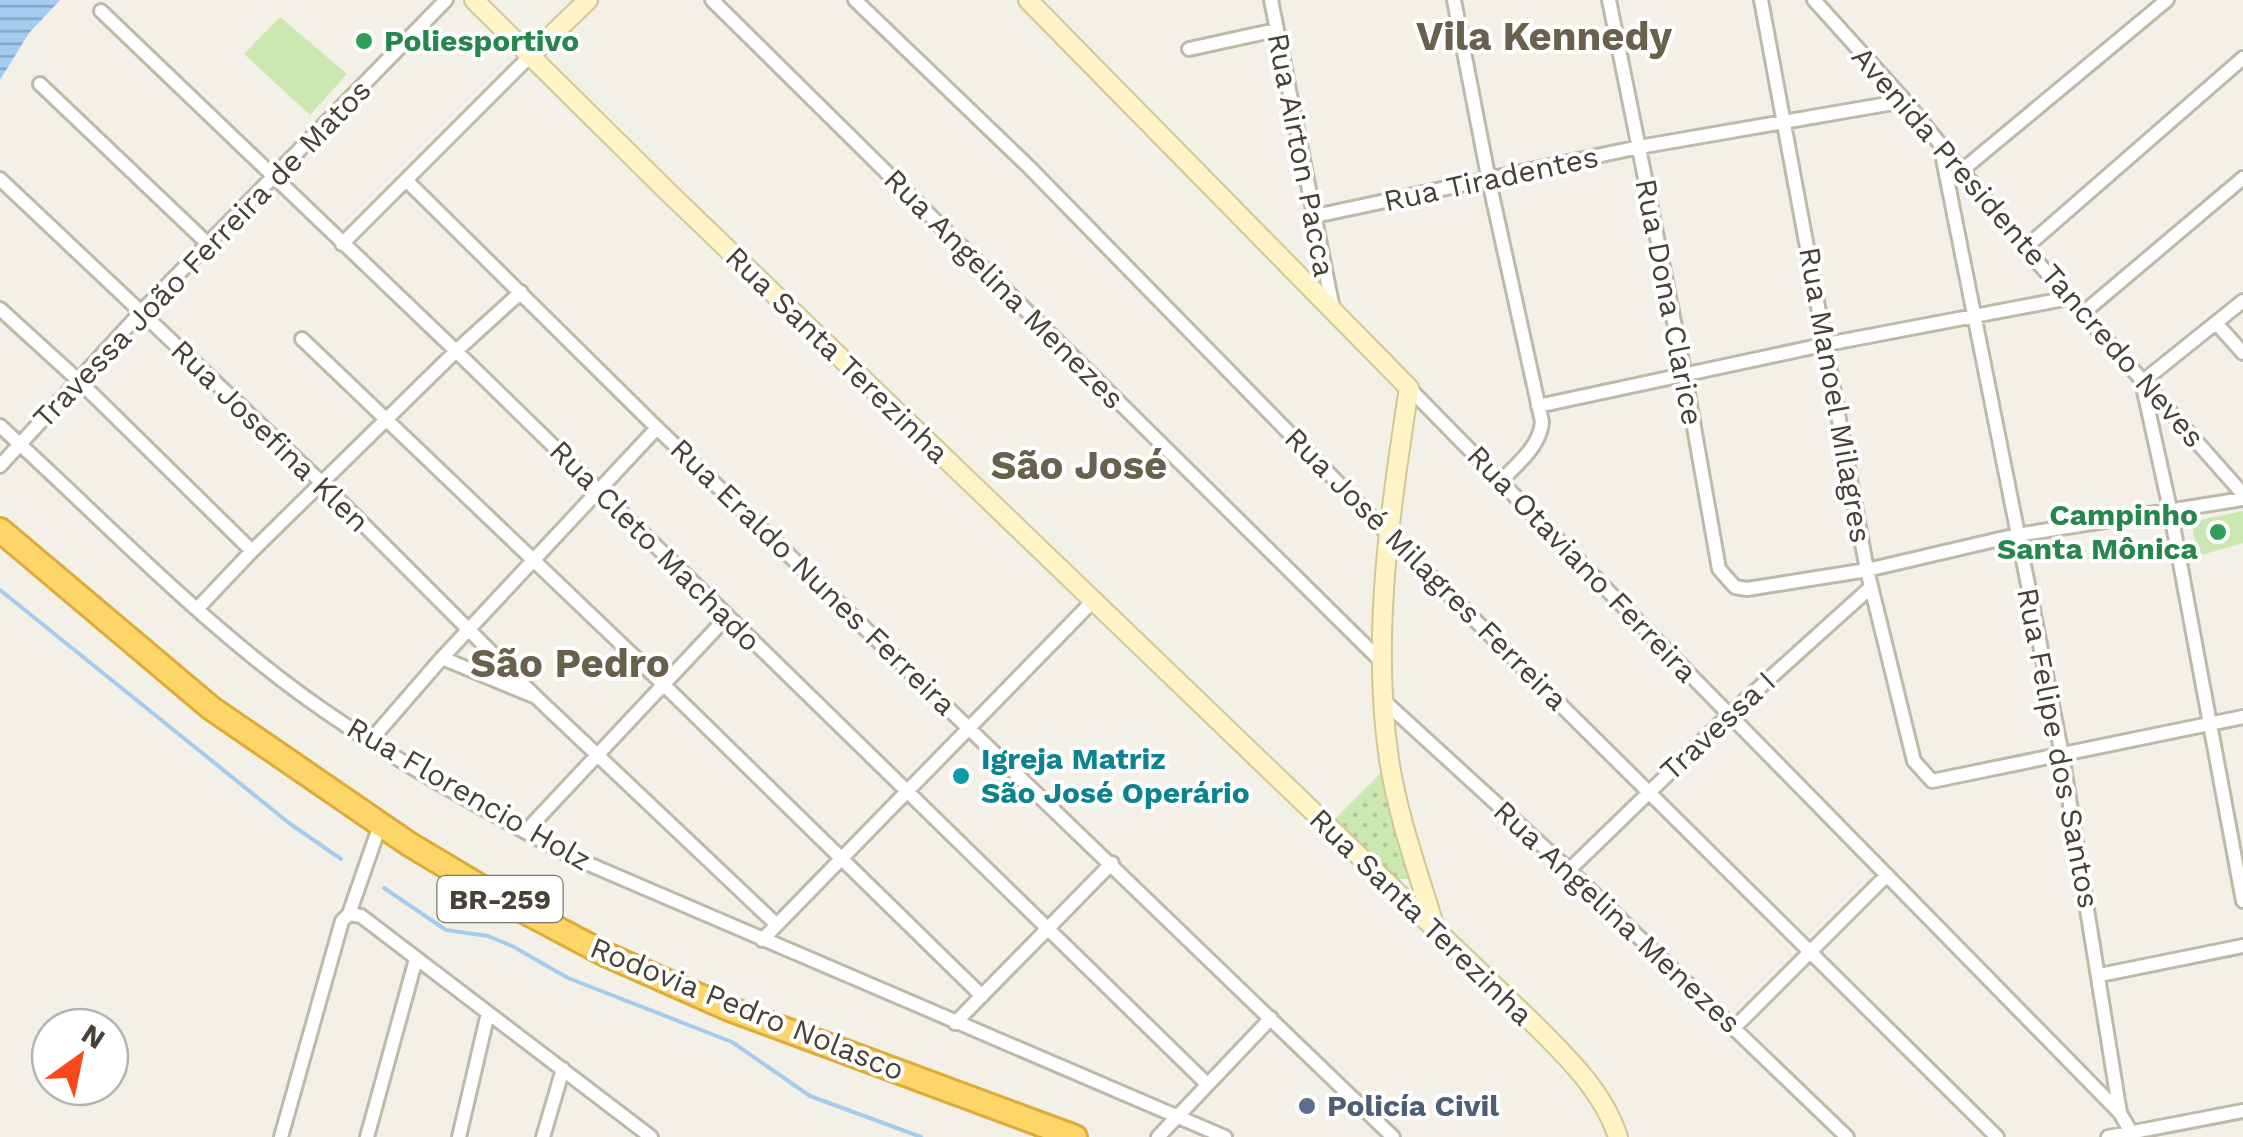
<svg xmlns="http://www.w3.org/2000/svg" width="2243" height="1137" font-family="'Work Sans',sans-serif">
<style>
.grass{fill:url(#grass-dots)}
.garden{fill:#cbe8b0}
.water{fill:url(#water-rules)}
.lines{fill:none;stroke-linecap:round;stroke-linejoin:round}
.stream{stroke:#a3ccf0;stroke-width:4}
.street-casing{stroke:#bfb9a9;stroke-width:18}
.secondary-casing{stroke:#d3c797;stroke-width:22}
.highway-casing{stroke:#ddab37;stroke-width:28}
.street{stroke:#fff;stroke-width:12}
.secondary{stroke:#fef4c6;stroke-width:18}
.highway{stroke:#fdd568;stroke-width:22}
.leisure-dot{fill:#2e9e5b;stroke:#fff;stroke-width:4}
.culture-dot{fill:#0f9aa8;stroke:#fff;stroke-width:4}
.service-dot{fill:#5c6f8a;stroke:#fff;stroke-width:4}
.labels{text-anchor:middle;stroke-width:8;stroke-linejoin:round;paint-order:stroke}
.shield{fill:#fff;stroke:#7e7a72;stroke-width:2.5}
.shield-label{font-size:28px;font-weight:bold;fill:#474136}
.leisure-label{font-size:30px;font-weight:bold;fill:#27864d;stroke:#fff;text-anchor:start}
.street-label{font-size:30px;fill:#474136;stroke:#fff}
.culture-label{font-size:30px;font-weight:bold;fill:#0d838f;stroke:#fff;text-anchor:start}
.service-label{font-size:30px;font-weight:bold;fill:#4e5e75;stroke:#fff;text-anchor:start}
.district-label{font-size:40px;font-weight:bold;fill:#69604d;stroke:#fff}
</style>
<defs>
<pattern id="grass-dots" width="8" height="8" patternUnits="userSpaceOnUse" patternTransform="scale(2.5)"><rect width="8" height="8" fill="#cbe8b0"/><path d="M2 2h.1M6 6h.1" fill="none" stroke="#b0c898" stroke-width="1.8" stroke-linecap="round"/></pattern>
<pattern id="water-rules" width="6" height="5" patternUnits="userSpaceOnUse" patternTransform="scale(2.5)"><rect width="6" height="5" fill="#a3ccf0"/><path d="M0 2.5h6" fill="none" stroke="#87a7c3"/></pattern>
</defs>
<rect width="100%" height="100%" fill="#f3f0e7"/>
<path class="grass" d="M1383,771L1416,879H1398L1336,818Z"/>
<path class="garden" d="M280,17L347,74L310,115L244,54Z
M2243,511V543L2198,556L2191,522Z"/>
<path class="water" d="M0,0H60L29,33L0,80Z"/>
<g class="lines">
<path class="stream" d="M0,590L289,823L341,859
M384,888L446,930L488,936L512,946L568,978L732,1042L810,1096L921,1137"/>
<defs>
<path id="street" d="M712,0L1382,662
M855,0L1028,166L1389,535L1997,1137
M1271,0L1333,309
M1454,0L1489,181L1542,422C1540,446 1518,463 1502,480
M1609,0L1685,376L1719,569L1735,587L1747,589L1867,570L2017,535L2243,499
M1761,0L1867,570L1914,761L1932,781L2243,717
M1814,0L1905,101L2025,248L2243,494
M101,11L456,351L1206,1083
M1189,49L1276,30
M40,84L208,244
M1941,149L2062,755L2120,1113
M1960,172L2167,0
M0,179L322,483L536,697
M407,181L657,428L1393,1137
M1315,216L1639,147L1905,101
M342,244L530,56
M2025,248L2243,58
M2243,301L2142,382L2170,509L2243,901
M0,309L79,381L252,551
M2083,313L2243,178
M2216,323L2243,353
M302,339L663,684L982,996
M1409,388L2120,1113L2131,1132
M1538,406L1827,344L2069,298
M0,426C100,517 193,615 302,695C386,756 479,807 570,856L1225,1137
M0,466L141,312L446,0
M197,609L252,551L456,351L521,292
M442,658L536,697L777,925
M1383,700L1569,870L1847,1137
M370,741L442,658L657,428
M525,832L727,617
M1569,870L1730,714L1871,587
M349,914L361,916L651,1137
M762,940L1093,601
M2100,975L2243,946
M955,1023L1112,863
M1734,1028L1887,875
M281,1137L342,921L349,914L380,825
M367,1137L416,959
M459,1137L488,1013
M543,1137L563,1069
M1158,1137L1271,1018
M2108,1137L2243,1111"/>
<path id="secondary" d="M474,0L668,192L1530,1020C1564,1054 1603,1090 1618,1137
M1028,0L1409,388C1390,509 1371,638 1389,759C1397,814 1419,875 1435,928
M530,56L588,0"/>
<path id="highway" d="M0,530L211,708L409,844L501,899L607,955L727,1008L1075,1137"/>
</defs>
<use href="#street" class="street-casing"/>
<use href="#secondary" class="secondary-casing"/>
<use href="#highway" class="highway-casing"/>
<use href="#street" class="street"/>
<use href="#secondary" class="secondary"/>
<use href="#highway" class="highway"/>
</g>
<g class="leisure-dot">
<circle cx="364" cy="41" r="10"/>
<circle cx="2218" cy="532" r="10"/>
</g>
<circle class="culture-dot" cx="961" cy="776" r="10"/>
<circle class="service-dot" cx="1307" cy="1106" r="10"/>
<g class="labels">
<rect class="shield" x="437.5" y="876" width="125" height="46" rx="8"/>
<g class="shield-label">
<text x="500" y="909">BR-259</text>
</g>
<g class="leisure-label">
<text x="384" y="51">Poliesportivo</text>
<text x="2198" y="525" text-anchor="end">Campinho<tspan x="2198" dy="34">Santa Mônica</tspan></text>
</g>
<g class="street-label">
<text transform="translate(1301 155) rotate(79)" y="10">Rua Airton Pacca</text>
<text transform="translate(1491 179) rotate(-12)" y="10">Rua Tiradentes</text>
<text transform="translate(2028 247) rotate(49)" y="10">Avenida Presidente Tancredo Neves</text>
<text transform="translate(202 254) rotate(-46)" y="10">Travessa João Ferreira de Matos</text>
<text transform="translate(1004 289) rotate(45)" y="10">Rua Angelina Menezes</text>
<text transform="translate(1669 302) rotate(79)" y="10">Rua Dona Clarice</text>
<text transform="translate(837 355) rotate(44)" y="10">Rua Santa Terezinha</text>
<text transform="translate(1835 395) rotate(80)" y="10">Rua Manoel Milagres</text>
<text transform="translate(270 436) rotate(44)" y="10">Rua Josefina Klen</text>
<text transform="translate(655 546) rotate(45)" y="10">Rua Cleto Machado</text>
<text transform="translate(1582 564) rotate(46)" y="10">Rua Otaviano Ferreira</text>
<text transform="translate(1426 569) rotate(45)" y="10">Rua José Milagres Ferreira</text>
<text transform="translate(813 577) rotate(44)" y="10">Rua Eraldo Nunes Ferreira</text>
<text transform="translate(1718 726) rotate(-43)" y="10">Travessa I</text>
<text transform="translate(2058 748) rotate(79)" y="10">Rua Felipe dos Santos</text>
<text transform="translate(469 794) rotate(30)" y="10">Rua Florencio Holz</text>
<text transform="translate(1421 917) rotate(44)" y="10">Rua Santa Terezinha</text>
<text transform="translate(1617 917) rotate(43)" y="10">Rua Angelina Menezes</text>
<text transform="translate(747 1009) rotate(22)" y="10">Rodovia Pedro Nolasco</text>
</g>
<g class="culture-label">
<text x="981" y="769">Igreja Matriz<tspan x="981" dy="34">São José Operário</tspan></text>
</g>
<g class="service-label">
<text x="1327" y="1116">Policía Civil</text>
</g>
<g class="district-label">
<text x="1544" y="50">Vila Kennedy</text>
<text x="1079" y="479">São José</text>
<text x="570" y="677">São Pedro</text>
</g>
</g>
<g transform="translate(80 1057) rotate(33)"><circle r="48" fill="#ffffff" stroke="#b5b3af" stroke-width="2.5"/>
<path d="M0-8L18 38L0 25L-18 38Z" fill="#fa4818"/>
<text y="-15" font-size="28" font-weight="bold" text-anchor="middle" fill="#474136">N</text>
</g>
</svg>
